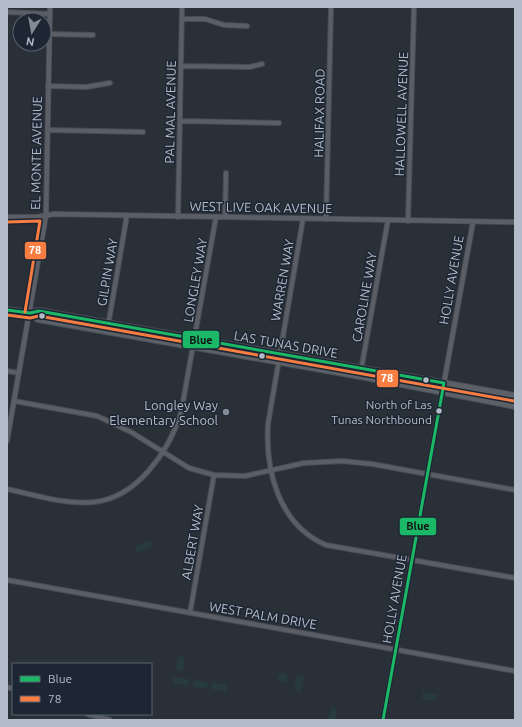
<svg xmlns="http://www.w3.org/2000/svg" width="522" height="727" font-family="Ubuntu,sans-serif">
<style>
.green{fill:#273a3e}
.lines{fill:none;stroke-linecap:round;stroke-linejoin:round}
.minor-casing{stroke:#484c53;stroke-width:6}
.tertiary-casing{stroke:#484c53;stroke-width:6}
.primary-casing{stroke:#484c55;stroke-width:8}
.minor{stroke:#5a5e66;stroke-width:4}
.tertiary{stroke:#5a5e66;stroke-width:4.5}
.primary{stroke:#5c6168;stroke-width:6}
.bus-1-casing{stroke:#1d2633;stroke-width:6}
.bus-2-casing{stroke:#1d2633;stroke-width:6}
.bus-1{stroke:#1ab867;stroke-width:3}
.bus-2{stroke:#f77d43;stroke-width:3}
.bus-dot{fill:#b4bcc9;stroke:#1d2633;stroke-width:1.5}
.poi-dot{fill:#848b96;stroke:#1d2633;stroke-width:1.5}
.labels{text-anchor:middle;stroke-width:3;stroke-linejoin:round;paint-order:stroke}
.bus-label{font-size:12px;fill:#b4bcc9;stroke:#1d2633;text-anchor:end}
.street-label{font-size:13px;fill:#b4bcc9;stroke:#1d2633}
.poi-label{font-size:13px;fill:#b4bcc9;stroke:#1d2633;text-anchor:end}
.line-badge{stroke:#1d2633;stroke-width:1.5}
.badge-label{font-size:11px;text-anchor:middle;font-weight:bold;fill:#fff}
.pale-badge-label{font-size:11px;text-anchor:middle;font-weight:bold;fill:#111}
</style>
<rect width="100%" height="100%" fill="#2a3038"/>
<path class="green" d="M151,540L153,547L137,553L135,546Z
M178,656L185,657L183,671L176,670Z
M278 678a5 5 0 1 1 10 0a5 5 0 1 1-10 0Z
M297,676L304,677L301,692L294,690Z
M174,677L189,679L188,686L173,683Z
M194,680L208,683L207,689L193,687Z
M212,682L227,685L226,692L211,689Z
M423,692L437,695L436,701L422,699Z
M331,707L337,709L335,720H328Z"/>
<g class="lines">
<defs>
<path id="minor" d="M7,12L50,14
M182,19H205L224,25L247,26
M50,34L93,35
M181,66L250,67L262,64
M48,86L86,87L110,83
M180,121L279,123
M48,130L143,132
M178,217L182,7
M225,217L226,173
M303,219L268,424C265,471 279,525 326,545L515,578
M326,219L331,7
M408,221L414,7
M107,332L126,221V215
M7,371L19,373
M360,376L388,220
M14,401L97,416L131,432L189,468L214,475L245,476L304,463L342,461L372,464L515,490
M7,489C34,495 66,505 94,502C137,498 169,451 181,413L216,217
M7,580L515,671
M190,613L214,475
M7,687L13,689
M87,714L110,720"/>
<path id="tertiary" d="M7,217H37L54,214L515,222
M7,441L46,215L50,7
M383,720L473,222"/>
<path id="primary" d="M7,310L30,313L39,311L515,396
M30,313L38,319L360,376L515,406"/>
</defs>
<use href="#minor" class="minor-casing"/>
<use href="#tertiary" class="tertiary-casing"/>
<use href="#primary" class="primary-casing"/>
<use href="#minor" class="minor"/>
<use href="#tertiary" class="tertiary"/>
<use href="#primary" class="primary"/>
<defs>
<path id="bus-1" d="M7,310L30,313L39,311L444,383L383,720"/>
<path id="bus-2" d="M7,222L40,221L25,312
M7,315L30,318L39,316L514,401"/>
</defs>
<use href="#bus-1" class="bus-1-casing"/>
<use href="#bus-2" class="bus-2-casing"/>
<use href="#bus-1" class="bus-1"/>
<use href="#bus-2" class="bus-2"/>
</g>
<g class="bus-dot">
<circle cx="42" cy="316" r="3.5"/>
<circle cx="262" cy="356" r="3.5"/>
<circle cx="426" cy="380" r="3.5"/>
<circle cx="439" cy="411" r="3.5"/>
</g>
<circle class="poi-dot" cx="226" cy="412" r="4"/>
<g class="labels">
<g class="bus-label">
<text x="432" y="409">North of Las<tspan x="432" dy="15">Tunas Northbound</tspan></text>
</g>
<g class="street-label">
<text transform="translate(170 112) rotate(-89)" y="5">PAL MAL AVENUE</text>
<text transform="translate(319 113) rotate(-89)" y="5">HALIFAX ROAD</text>
<text transform="translate(401 114) rotate(-88)" y="5">HALLOWELL AVENUE</text>
<text transform="translate(36 153) rotate(-89)" y="5">EL MONTE AVENUE</text>
<text transform="translate(261 207) rotate(1)" y="5">WEST LIVE OAK AVENUE</text>
<text transform="translate(107 272) rotate(-80)" y="5">GILPIN WAY</text>
<text transform="translate(195 280) rotate(-80)" y="5">LONGLEY WAY</text>
<text transform="translate(282 280) rotate(-80)" y="5">WARREN WAY</text>
<text transform="translate(451 280) rotate(-80)" y="5">HOLLY AVENUE</text>
<text transform="translate(364 297) rotate(-80)" y="5">CAROLINE WAY</text>
<text transform="translate(286 344) rotate(10)" y="5">LAS TUNAS DRIVE</text>
<text transform="translate(192 542) rotate(-80)" y="5">ALBERT WAY</text>
<text transform="translate(394 599) rotate(-80)" y="5">HOLLY AVENUE</text>
<text transform="translate(263 615) rotate(10)" y="5">WEST PALM DRIVE</text>
</g>
<g class="poi-label">
<text x="218" y="410">Longley Way<tspan x="218" dy="15">Elementary School</tspan></text>
</g>
</g>
<g class="line-badge">
<rect x="24" y="241" width="23" height="19" rx="4" fill="#f77d43"/>
<rect x="182" y="330" width="38" height="19" rx="4" fill="#1ab867"/>
<rect x="376" y="369" width="23" height="19" rx="4" fill="#f77d43"/>
<rect x="399" y="517" width="38" height="19" rx="4" fill="#1ab867"/>
</g>
<g class="badge-label">
<text x="35" y="254">78</text>
<text x="387" y="382">78</text>
</g>
<g class="pale-badge-label">
<text x="201" y="344">Blue</text>
<text x="418" y="530">Blue</text>
</g>
<rect width="522" height="727" fill="none" stroke="#b4bcc9" stroke-width="16"/>
<rect x="12" y="663" width="140" height="52" fill="#1d2633" stroke="#59626f"/>
<rect x="20" y="676" width="20" height="6" fill="#1ab867" stroke="#59626f"/>
<text x="48" y="683" font-size="12" fill="#b4bcc9">Blue</text>
<rect x="20" y="696" width="20" height="6" fill="#f77d43" stroke="#59626f"/>
<text x="48" y="703" font-size="12" fill="#b4bcc9">78</text>
<g transform="translate(32 32) rotate(191)"><circle r="19" fill="#1d2633" stroke="#59626f"/>
<path d="M0-3L7 15L0 10L-7 15Z" fill="#848b96"/>
<text y="-6" font-size="11" font-weight="bold" text-anchor="middle" fill="#b4bcc9">N</text>
</g>
</svg>
